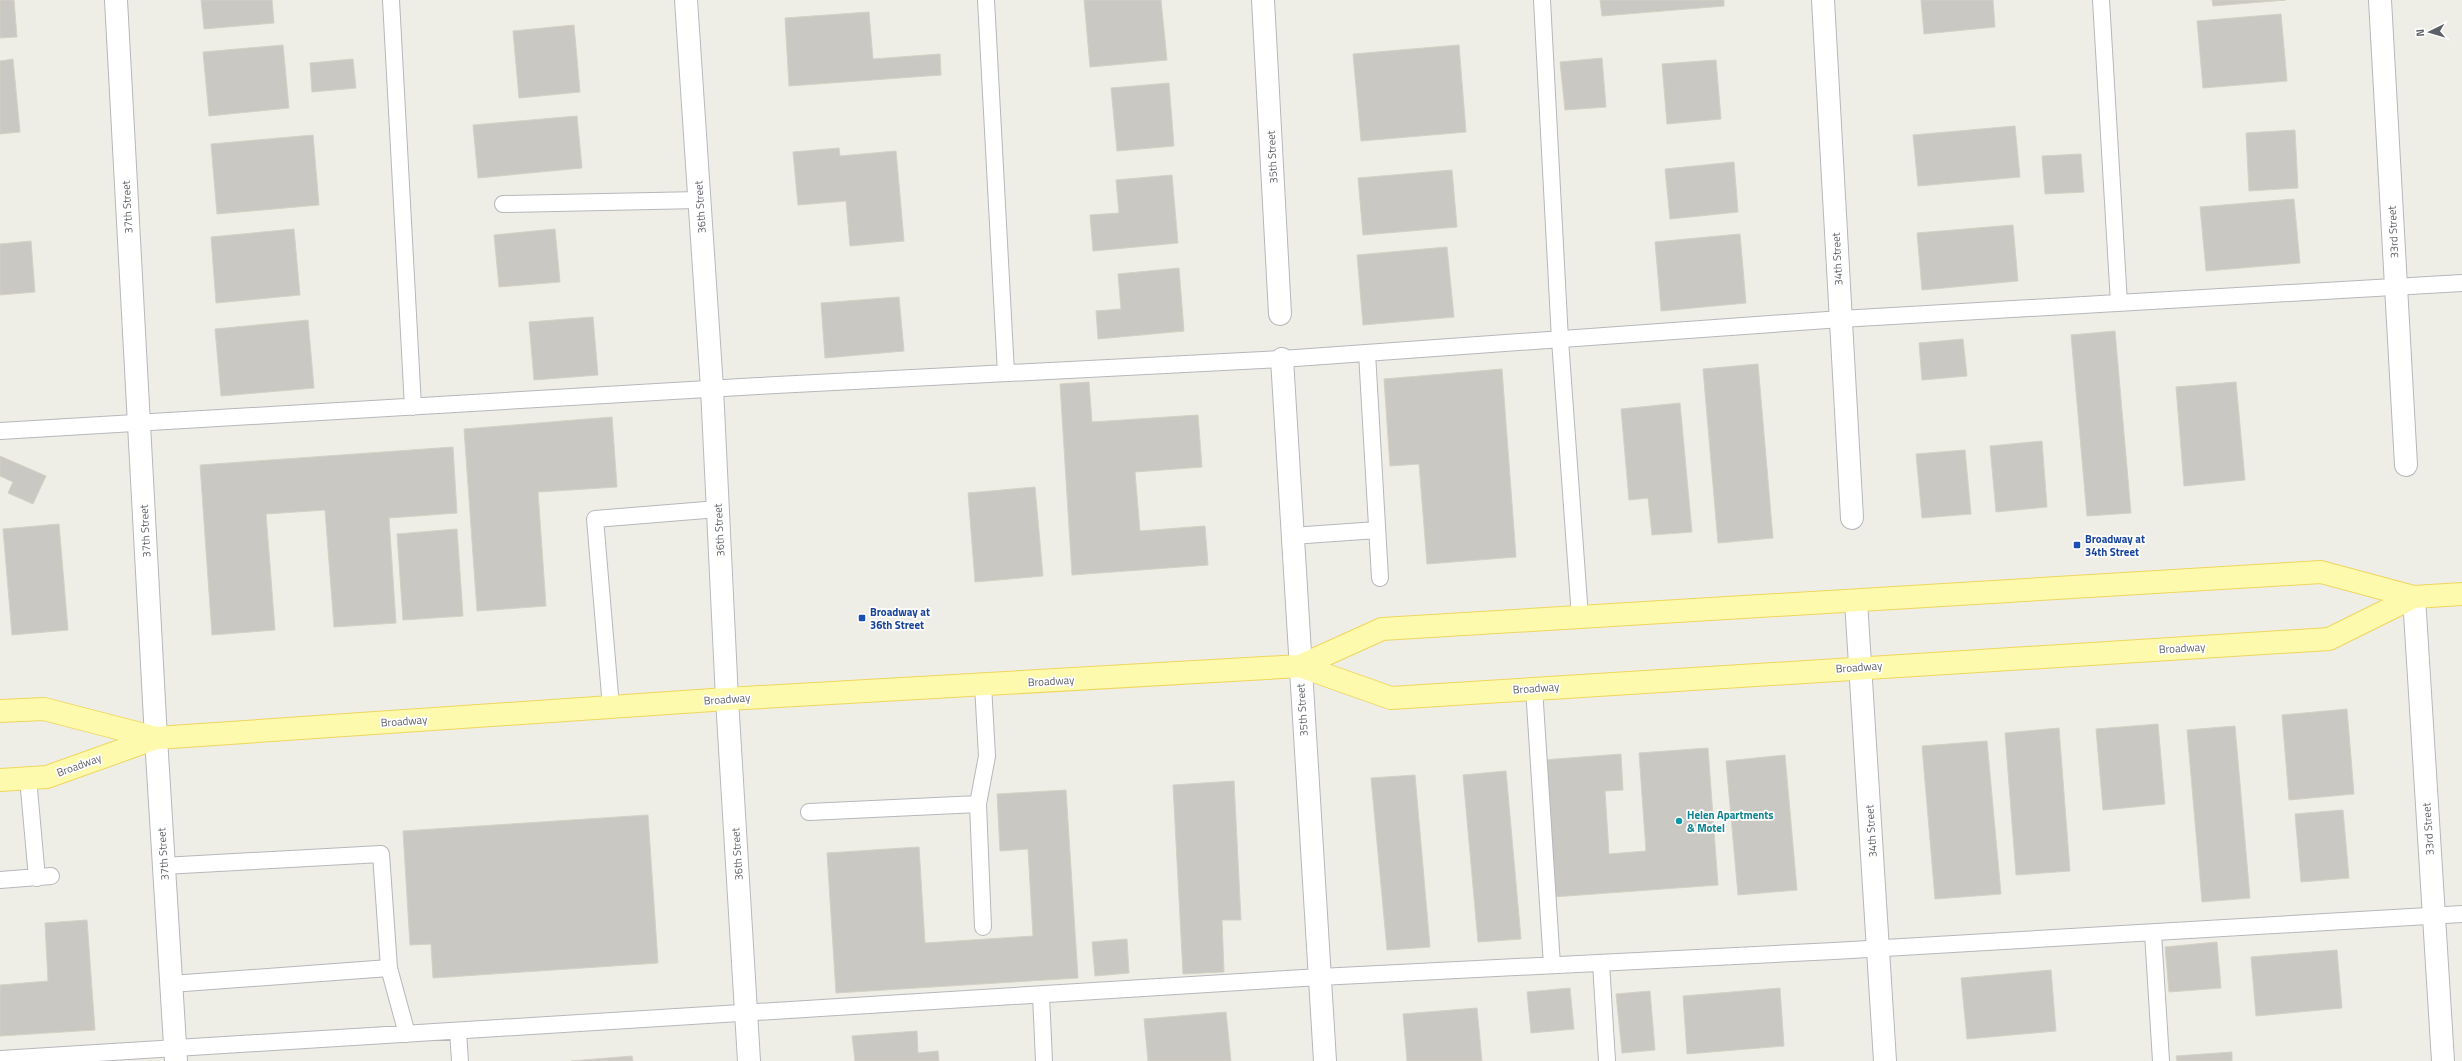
<svg xmlns="http://www.w3.org/2000/svg" width="2462" height="1061" font-family="'Titillium Web',sans-serif">
<style>
.building{fill:#cac8c3;stroke:#d4d1c4}
.lines{fill:none;stroke-linecap:round;stroke-linejoin:round}
.lane-casing{stroke:#b6b7bc;stroke-width:18}
.street-casing{stroke:#b6b7bc;stroke-width:24}
.secondary-casing{stroke:#b7b9bf;stroke-width:24}
.primary-casing{stroke:#efd65f;stroke-width:24}
.lane{stroke:#fff;stroke-width:16}
.street{stroke:#fff;stroke-width:22}
.secondary{stroke:#fff;stroke-width:22}
.primary{stroke:#fdf9ad;stroke-width:22}
.transit-dot{fill:#1a4fb4;stroke:#fff;stroke-width:1.5}
.culture-dot{fill:#0f9aa8;stroke:#fff;stroke-width:1.5}
.labels{text-anchor:middle;stroke-width:3.5;stroke-linejoin:round;paint-order:stroke}
.street-label{font-size:11px;fill:#5d6066;stroke:#fff}
.transit-label{font-size:11px;font-weight:bold;fill:#164399;stroke:#fff;text-anchor:start}
.culture-label{font-size:11px;font-weight:bold;fill:#0d838f;stroke:#fff;text-anchor:start}
</style>
<rect width="100%" height="100%" fill="#efeee6"/>
<path class="building" d="M0,0H14L17,37L0,38Z
M201,0H272L274,23L204,29Z
M1084,0H1161L1167,60L1090,67Z
M1600,0H1724V6L1602,16Z
M1921,0H1993L1995,27L1924,34Z
M2212,0H2286L2213,6Z
M869,12L873,59L940,54L941,75L789,86L785,18Z
M2281,14L2287,81L2203,88L2197,21Z
M574,25L580,92L519,98L513,31Z
M283,45L289,108L209,116L203,52Z
M1459,45L1466,132L1361,141L1353,54Z
M1602,58L1606,107L1565,110L1560,62Z
M13,59L20,132L0,134V61Z
M353,59L356,88L312,92L310,63Z
M1716,60L1721,119L1667,124L1662,64Z
M1169,83L1174,146L1117,151L1111,88Z
M577,116L582,168L478,178L473,125Z
M2015,126L2020,177L1918,186L1913,135Z
M2295,130L2298,188L2249,191L2246,133Z
M313,135L319,205L217,214L211,144Z
M839,148L840,156L896,151L904,241L850,246L846,201L798,205L793,152Z
M2081,154L2084,192L2045,194L2042,156Z
M1734,162L1738,212L1670,219L1665,169Z
M1452,170L1457,227L1363,235L1358,178Z
M1172,175L1178,243L1093,251L1090,215L1119,213L1116,180Z
M2294,199L2300,263L2206,271L2200,207Z
M2013,225L2018,281L1922,290L1917,233Z
M294,229L300,295L216,303L211,237Z
M555,229L560,282L499,287L494,235Z
M1740,234L1746,303L1661,311L1655,242Z
M31,241L35,292L0,295V244Z
M1447,247L1454,317L1363,325L1357,255Z
M1179,268L1184,331L1098,339L1096,311L1121,309L1118,274Z
M899,297L904,351L825,358L821,303Z
M593,317L598,375L534,380L529,322Z
M308,320L314,388L221,396L215,329Z
M2115,331L2131,513L2087,516L2071,335Z
M1963,339L1967,376L1922,380L1919,343Z
M1758,364L1773,538L1718,543L1703,369Z
M1502,369L1516,557L1427,564L1419,464L1390,466L1384,379Z
M1089,382L1092,422L1198,415L1202,467L1135,472L1140,531L1205,526L1208,565L1072,575L1060,384Z
M2236,382L2245,480L2184,486L2176,387Z
M1680,403L1692,532L1652,535L1648,498L1629,500L1621,409Z
M612,417L617,487L538,492L546,606L477,611L464,429Z
M2042,441L2047,507L1996,512L1990,446Z
M453,447L457,513L389,518L396,623L334,627L325,510L266,514L275,630L212,635L200,465Z
M1965,450L1971,514L1922,518L1916,454Z
M0,456L46,476L33,504L8,493L13,482L0,476Z
M1035,487L1043,576L975,582L968,493Z
M59,524L68,630L12,635L3,529Z
M457,529L463,616L403,620L397,534Z
M2347,709L2354,794L2289,800L2282,715Z
M2158,724L2165,804L2103,810L2096,729Z
M2235,726L2250,898L2202,902L2187,730Z
M2059,728L2070,871L2016,875L2005,733Z
M1987,741L2001,894L1935,899L1922,746Z
M1708,748L1718,885L1553,897L1543,760L1621,754L1623,790L1605,791L1609,854L1646,851L1639,753Z
M1785,755L1797,890L1738,895L1726,761Z
M1506,771L1521,939L1478,942L1463,775Z
M1415,775L1430,947L1387,950L1371,778Z
M1234,781L1241,920H1222L1224,972L1183,974L1173,785Z
M1066,790L1078,978L836,993L827,853L919,847L925,943L1033,936L1028,849L1000,851L997,794Z
M2343,810L2349,878L2301,882L2295,814Z
M648,815L658,963L433,978L431,944L410,945L403,831Z
M87,920L95,1030L0,1036V985L48,981L45,923Z
M1127,939L1129,973L1095,976L1092,942Z
M2217,942L2221,988L2169,992L2165,947Z
M2337,950L2342,1008L2256,1016L2251,957Z
M2051,970L2056,1031L1967,1039L1961,978Z
M1570,988L1574,1029L1531,1033L1527,992Z
M1780,988L1784,1046L1687,1054L1683,996Z
M1650,991L1655,1050L1622,1053L1616,994Z
M1477,1008L1482,1061H1407L1403,1014Z
M1226,1012L1231,1061H1148L1144,1019Z
M917,1031L918,1053L938,1051L939,1061H855L852,1036Z
M2232,1052V1061H2177L2176,1056Z
M632,1056L633,1061H571Z"/>
<g class="lines">
<defs>
<path id="lane" d="M391,0L413,407
M986,0L1006,373
M1542,0L1560,340L1580,617
M2101,0L2119,303
M503,204L700,200
M1367,353L1380,578
M0,431L758,386L1282,359L1841,319L2462,283
M1292,536L1377,530
M983,685L987,756L978,804L983,927
M1534,688L1552,965
M611,707L595,519L718,509
M28,778L37,878
M809,812L978,804
M163,866L381,854L389,968L171,984
M0,880L51,876
M2153,933L2161,1061
M1601,963L1607,1061
M389,968L407,1034
M1041,995L1044,1061
M458,1031L460,1061
M0,1059L1320,977L1834,951L2462,914"/>
<path id="street" d="M116,0L156,738L176,1061
M1263,0L1280,314
M1823,0L1852,518
M2380,0L2406,465
M1282,359L1325,1061
M2414,597L2443,1061
M1856,601L1885,1061"/>
<path id="secondary" d="M686,0L712,388L727,699L749,1061"/>
<path id="primary" d="M1300,666L1391,698L2329,639L2414,597
M0,711L44,709L156,738
M0,780L47,777L156,738L727,699L1300,666L1382,629L2321,572L2414,597L2462,594"/>
</defs>
<use href="#lane" class="lane-casing"/>
<use href="#street" class="street-casing"/>
<use href="#secondary" class="secondary-casing"/>
<use href="#primary" class="primary-casing"/>
<use href="#lane" class="lane"/>
<use href="#street" class="street"/>
<use href="#secondary" class="secondary"/>
<use href="#primary" class="primary"/>
</g>
<g class="transit-dot">
<rect x="2073" y="541" width="8" height="8" rx="2"/>
<rect x="858" y="614" width="8" height="8" rx="2"/>
</g>
<circle class="culture-dot" cx="1679" cy="821" r="4"/>
<g class="labels">
<g class="street-label">
<text transform="translate(1272 157) rotate(-93)" y="4">35th Street</text>
<text transform="translate(127 207) rotate(-93)" y="4">37th Street</text>
<text transform="translate(700 207) rotate(-94)" y="4">36th Street</text>
<text transform="translate(2393 232) rotate(-93)" y="4">33rd Street</text>
<text transform="translate(1837 259) rotate(-93)" y="4">34th Street</text>
<text transform="translate(719 530) rotate(-93)" y="4">36th Street</text>
<text transform="translate(145 531) rotate(-93)" y="4">37th Street</text>
<text transform="translate(2182 648) rotate(-3)" y="4">Broadway</text>
<text transform="translate(1859 667) rotate(-4)" y="4">Broadway</text>
<text transform="translate(1051 681) rotate(-3)" y="4">Broadway</text>
<text transform="translate(1536 688) rotate(-4)" y="4">Broadway</text>
<text transform="translate(727 699) rotate(-4)" y="4">Broadway</text>
<text transform="translate(1302 710) rotate(-94)" y="4">35th Street</text>
<text transform="translate(404 721) rotate(-4)" y="4">Broadway</text>
<text transform="translate(79 765) rotate(-20)" y="4">Broadway</text>
<text transform="translate(2428 829) rotate(-94)" y="4">33rd Street</text>
<text transform="translate(1871 831) rotate(-94)" y="4">34th Street</text>
<text transform="translate(163 854) rotate(-94)" y="4">37th Street</text>
<text transform="translate(737 854) rotate(-94)" y="4">36th Street</text>
</g>
<g class="transit-label">
<text x="2085" y="543">Broadway at<tspan x="2085" dy="13">34th Street</tspan></text>
<text x="870" y="616">Broadway at<tspan x="870" dy="13">36th Street</tspan></text>
</g>
<g class="culture-label">
<text x="1687" y="819">Helen Apartments<tspan x="1687" dy="13">&amp; Motel</tspan></text>
</g>
</g>
<g transform="translate(2430 32) rotate(265)" stroke="#ffffff" stroke-width="3" paint-order="stroke">
<path d="M0-3L7 15L0 10L-7 15Z" fill="#5d6066"/>
<text y="-6" font-size="11" font-weight="bold" text-anchor="middle" fill="#5d6066">N</text>
</g>
</svg>
